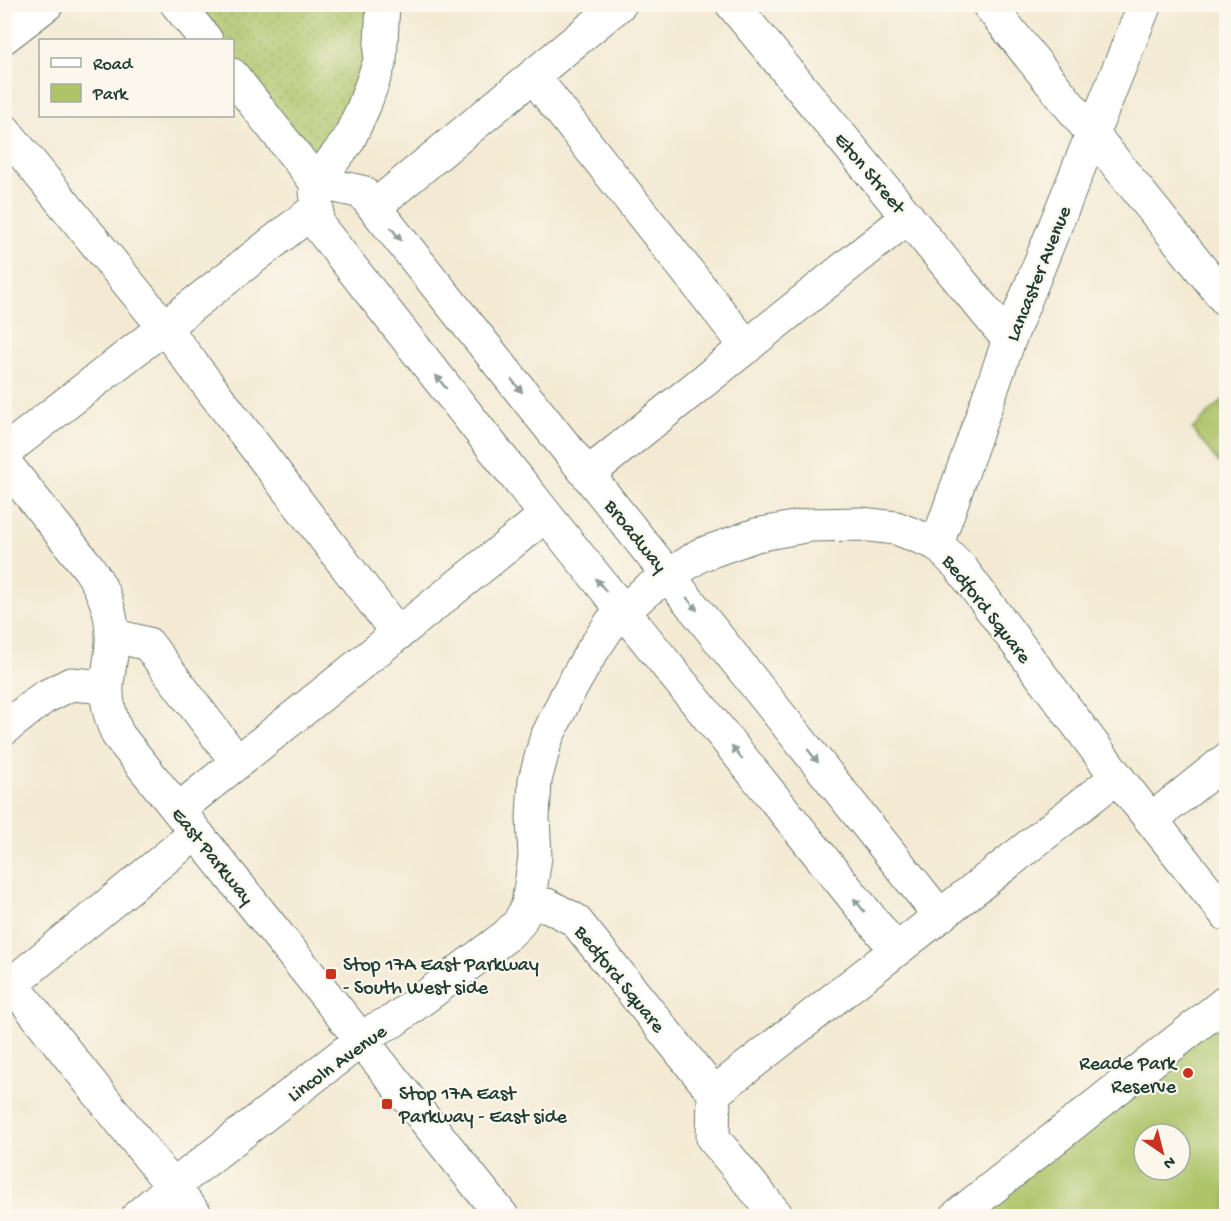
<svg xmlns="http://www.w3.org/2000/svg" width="1231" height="1221" font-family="'Gochi Hand',sans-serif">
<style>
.green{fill:url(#green-dots);stroke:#66804e;stroke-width:1.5}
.pitch{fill:#adc469;stroke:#66804e;stroke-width:1.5;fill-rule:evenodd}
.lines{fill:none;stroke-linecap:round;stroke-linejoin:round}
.minor-casing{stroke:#6a7a6c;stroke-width:35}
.minor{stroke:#fff;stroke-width:33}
.oneway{fill:#8f9e9a}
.poi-dot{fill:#c8321e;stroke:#fbf7ec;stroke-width:2}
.labels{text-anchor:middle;stroke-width:4.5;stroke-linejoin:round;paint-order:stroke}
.street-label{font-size:20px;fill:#1f3d34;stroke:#fbf7ec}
.poi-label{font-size:20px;fill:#1f3d34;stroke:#fbf7ec;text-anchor:start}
</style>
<defs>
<pattern id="green-dots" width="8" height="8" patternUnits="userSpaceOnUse" patternTransform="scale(1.5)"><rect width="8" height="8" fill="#adc469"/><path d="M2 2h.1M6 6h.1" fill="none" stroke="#8ca057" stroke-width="1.8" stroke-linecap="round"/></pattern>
</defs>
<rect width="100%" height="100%" fill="#fbf7ec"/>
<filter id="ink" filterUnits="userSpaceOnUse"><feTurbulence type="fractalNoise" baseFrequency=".0167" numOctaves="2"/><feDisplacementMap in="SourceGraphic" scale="12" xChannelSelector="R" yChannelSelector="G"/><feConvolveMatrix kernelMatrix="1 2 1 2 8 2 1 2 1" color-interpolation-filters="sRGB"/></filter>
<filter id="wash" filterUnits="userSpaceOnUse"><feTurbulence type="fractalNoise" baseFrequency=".008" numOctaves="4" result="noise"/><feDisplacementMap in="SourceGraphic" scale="24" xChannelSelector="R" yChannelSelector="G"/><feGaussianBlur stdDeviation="1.35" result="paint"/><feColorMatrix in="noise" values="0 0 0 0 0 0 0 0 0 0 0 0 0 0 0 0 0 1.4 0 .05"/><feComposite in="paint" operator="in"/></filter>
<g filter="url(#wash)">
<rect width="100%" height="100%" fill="#f4ead4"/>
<path class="green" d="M193,5H370L362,77L334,143L319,153L310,150L303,145L233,55L232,40H221Z"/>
<path class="pitch" d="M1226,397V472L1192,429Z
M1226,1013V1216H967ZM1144,1134H1180V1170H1144Z"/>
</g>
<g filter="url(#ink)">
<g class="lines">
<defs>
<path id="minor" d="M177,4L206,40
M732,4L1009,340
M988,4L1226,300
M4,37L47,4
M232,75L316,182L317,224L546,515L896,950
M533,76L747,347
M4,130L164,327L398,634
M316,182L362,192L940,916
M316,182L348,141L364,106L380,61L383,4
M374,207L620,4
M4,452L317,208
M4,462L88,567C102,587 112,610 112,635C113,653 108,669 107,686C106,703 111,720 118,735L502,1216
M588,474L908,217
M937,544L1009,340L1145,4
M112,635L148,644L237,762
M4,729L43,698L71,684L107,687
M178,810L546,515
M1151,820L1226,760
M12,984L196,1216
M4,990L196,833
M714,1093L575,920L547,905H528L535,857L533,818L535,780L546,739L567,695L591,653L611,623L646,591L700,555L756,535L810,525L861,524L896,528L937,544L960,567L1117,777L1226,914
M714,1093L1117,777
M714,1093L713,1138L777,1216
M138,1216L172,1187L361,1040L376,1029L393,1021L506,936L519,923L528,905
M957,1216L1226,1002"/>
</defs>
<use href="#minor" class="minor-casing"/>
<use href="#minor" class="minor"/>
</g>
<defs><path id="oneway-solid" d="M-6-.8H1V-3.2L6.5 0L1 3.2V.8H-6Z" transform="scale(1.5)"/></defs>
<g class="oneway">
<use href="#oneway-solid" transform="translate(396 234) rotate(51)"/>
<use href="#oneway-solid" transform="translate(441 382) rotate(-128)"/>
<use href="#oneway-solid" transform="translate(517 386) rotate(51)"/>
<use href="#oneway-solid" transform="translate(601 585) rotate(-129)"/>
<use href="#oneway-solid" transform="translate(692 604) rotate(51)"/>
<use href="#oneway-solid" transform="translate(737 753) rotate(-129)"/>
<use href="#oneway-solid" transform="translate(813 756) rotate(51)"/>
<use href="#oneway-solid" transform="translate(859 905) rotate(-129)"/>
</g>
</g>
<g class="poi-dot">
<rect x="325" y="968" width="12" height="12" rx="3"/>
<circle cx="1188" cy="1073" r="6"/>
<rect x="381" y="1098" width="12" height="12" rx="3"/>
</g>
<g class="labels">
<g class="street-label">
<text transform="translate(871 172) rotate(50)" y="7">Eton Street</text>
<text transform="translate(1037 273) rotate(-68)" y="7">Lancaster Avenue</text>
<text transform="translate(637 535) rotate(51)" y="7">Broadway</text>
<text transform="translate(988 608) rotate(52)" y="7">Bedford Square</text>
<text transform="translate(214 855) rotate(51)" y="7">East Parkway</text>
<text transform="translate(621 978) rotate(51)" y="7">Bedford Square</text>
<text transform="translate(336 1062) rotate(-36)" y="7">Lincoln Avenue</text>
</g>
<g class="poi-label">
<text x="343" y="970">Stop 17A East Parkway<tspan x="343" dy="23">- South West side</tspan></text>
<text x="1176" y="1069" text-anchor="end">Reade Park<tspan x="1176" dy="23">Reserve</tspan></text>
<text x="399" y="1099">Stop 17A East<tspan x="399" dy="23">Parkway - East side</tspan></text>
</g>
</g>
<rect width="1231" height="1221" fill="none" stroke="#fbf7ec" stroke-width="24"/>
<rect x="39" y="39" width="195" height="78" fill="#fbf7ec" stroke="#a3ada2" stroke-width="1.5"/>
<rect x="51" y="58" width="30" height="9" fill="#ffffff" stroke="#a3ada2" stroke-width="1.5"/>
<text x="93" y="69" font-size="18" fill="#1f3d34">Road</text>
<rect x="51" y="84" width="30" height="18" fill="#adc469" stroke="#a3ada2" stroke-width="1.5"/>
<text x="93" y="99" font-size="18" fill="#1f3d34">Park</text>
<g transform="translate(1162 1152) rotate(145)"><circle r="28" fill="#fbf7ec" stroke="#a3ada2" stroke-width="1.5"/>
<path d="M0-4.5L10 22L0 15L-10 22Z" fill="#c8321e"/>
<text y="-9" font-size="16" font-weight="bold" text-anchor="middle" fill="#1f3d34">N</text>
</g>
</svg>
